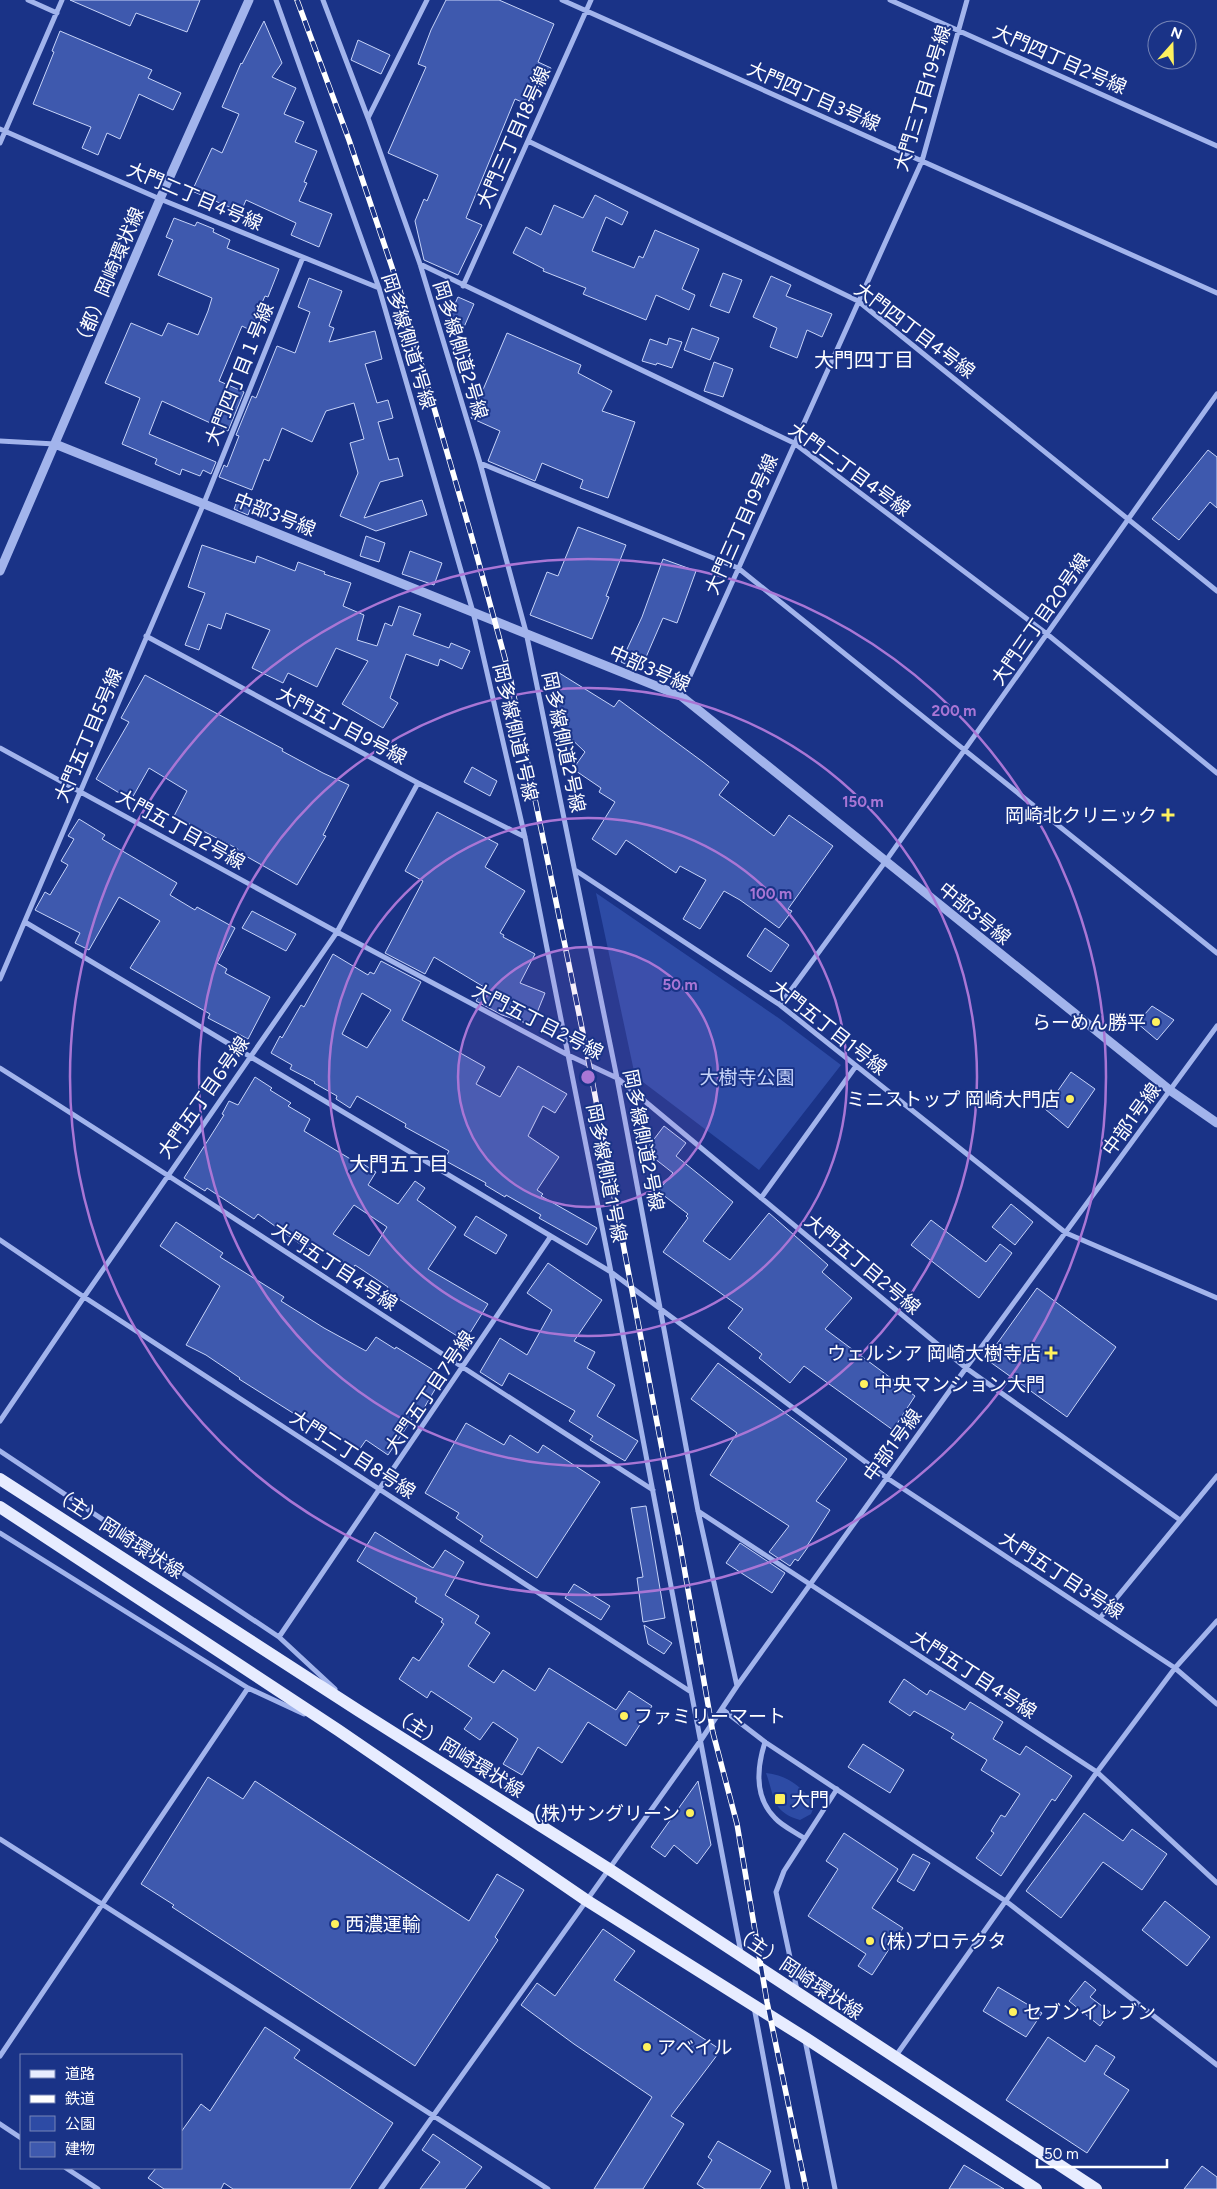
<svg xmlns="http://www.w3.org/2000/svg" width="1217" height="2189" font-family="Figtree,'Noto Sans JP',sans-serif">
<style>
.green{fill:#2d4ba5}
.building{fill:#3e59ae;stroke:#c7d4f9;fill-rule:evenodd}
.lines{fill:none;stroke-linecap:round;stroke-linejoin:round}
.minor{stroke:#a2b4ec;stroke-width:5}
.tertiary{stroke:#a2b4ec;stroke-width:9}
.primary{stroke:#e7ecff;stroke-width:12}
.rail-casing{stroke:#fff;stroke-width:5.5}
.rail{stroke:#1a3387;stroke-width:4;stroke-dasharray:11;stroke-linecap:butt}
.ring{fill:none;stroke:#a976d5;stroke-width:2.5}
.poi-dot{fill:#fef15e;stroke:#1a3387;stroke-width:2}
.labels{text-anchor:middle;stroke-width:4;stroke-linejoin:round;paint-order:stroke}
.street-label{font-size:19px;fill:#fff;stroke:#1a3387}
.poi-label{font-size:19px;fill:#fff;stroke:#1a3387;text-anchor:start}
.park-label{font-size:19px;fill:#c7d4f9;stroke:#1a3387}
.neighbourhood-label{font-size:20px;fill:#fff;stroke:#1a3387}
.centre{fill:#a976d5;stroke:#1a3387;stroke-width:2.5}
.ring-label{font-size:15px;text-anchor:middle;font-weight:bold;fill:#a976d5;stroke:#1a3387;stroke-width:4;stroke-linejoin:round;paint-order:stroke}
</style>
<rect width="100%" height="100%" fill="#1a3387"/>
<path class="green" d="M596,893L780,1019L841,1065L759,1170L635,1076Z
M766,1773C788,1775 801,1787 815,1804L811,1814L800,1820C772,1812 775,1798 766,1773Z"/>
<path class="building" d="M70,0H200L187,32L136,13L130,26Z
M446,0H499L554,24L538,62L551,68L546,80L542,78L531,106L515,99L466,218L482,225L458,275L424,260L415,221L424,199L427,201L438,175L388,153L426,67L418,64L431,30Z
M264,21L282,63L272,77L296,88L284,114L304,122L295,142L317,151L304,182L307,183L299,201L332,214L319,247L291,235L296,223L246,200L241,212L192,191L212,148L222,153L239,114L222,107L241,63L242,64Z
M60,31L152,70L148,78L181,93L173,110L139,94L120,139L107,133L98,155L82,148L91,127L33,104L54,52L52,51Z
M358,40L390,55L381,74L351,60Z
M595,195L628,212L622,225L606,217L592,251L634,268L639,256L643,258L655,230L699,249L682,289L695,295L689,310L656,295L646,320L583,294L586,288L543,271L544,269L513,253L526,227L541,235L554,205L583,218Z
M174,218L195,226L197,222L214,229L213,232L230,240L227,248L279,269L268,297L265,296L250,330L242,326L219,381L244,392L228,431L162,401L149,434L216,462L211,474L203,470L200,476L182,469L180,475L155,464L157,459L122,444L140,398L105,383L131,323L162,336L168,323L198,335L208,311L212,298L158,275L173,240L166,237Z
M723,273L742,280L729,313L710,306Z
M771,276L791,285L786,296L832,314L822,337L807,330L797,358L770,347L777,328L753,317Z
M309,278L342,291L329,326L334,328L329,342L375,331L382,359L365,364L377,403L388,400L393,418L378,422L389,460L398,458L403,476L380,482L364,518L422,500L427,515L376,531L340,516L358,473L350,443L364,439L354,403L326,411L312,442L282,428L269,461L264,459L252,490L219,477L224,465L227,467L239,436L236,435L252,396L256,398L277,346L295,353L310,312L298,307Z
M458,297L474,304L464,327L448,319Z
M692,328L719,338L710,360L684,350Z
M507,333L581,365L578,373L612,391L602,411L635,422L608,498L580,488L583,480L542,463L535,481L488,461L500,431L471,418Z
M669,338L682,342L672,368L657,363L656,365L642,361L650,339L667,345Z
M714,362L733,369L723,397L704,391Z
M1208,450L1217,457V508L1210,502L1179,540L1152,519Z
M239,496L253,501L248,515L234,509Z
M578,527L626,545L606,596L609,597L592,639L530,615L547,572L558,576Z
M366,536L385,543L379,562L360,556Z
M202,545L255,563L257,556L295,571L298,562L325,572L324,574L351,583L343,606L364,615L357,640L377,646L385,623L392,626L399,606L421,614L413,635L449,648L451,643L470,651L462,669L440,659L438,666L406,654L390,698L398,703L383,728L342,704L368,661L336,648L317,687L288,673L283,683L252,668L270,630L226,613L221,629L208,624L199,650L185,645L205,593L188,587Z
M410,551L442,563L434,585L402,574Z
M663,559L696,571L677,623L663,618L640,671L621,662L642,617Z
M556,671L614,707L619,700L703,762L729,782L719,795L774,836L789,815L833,846L788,909L792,911L779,928L740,900L724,891L700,929L683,919L706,880L680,866L676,873L626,840L616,855L592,839L615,802L599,792L601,788L573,769L585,752L560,728L552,700Z
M145,675L283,749L282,751L323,773L349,785L323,835L326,836L297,885L237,851L238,849L174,816L187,791L149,768L131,800L96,779L129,722L121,718Z
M472,767L497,781L490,796L464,782Z
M437,812L498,844L485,867L525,891L500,933L504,935L503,937L535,954L520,983L545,993L532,1025L502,1015L476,1001L484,987L434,957L425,974L385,953L423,881L405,871Z
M79,819L105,835L102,839L177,883L170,895L195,910L197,907L235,928L217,963L227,969L225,973L270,997L248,1039L208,1018L210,1014L130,968L160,921L119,897L89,950L75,943L80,933L35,910L45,892L50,895L68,865L61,861L74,839L68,836Z
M252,911L296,934L286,951L242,928Z
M765,928L789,945L771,972L747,956Z
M333,954L368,975L370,972L374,974L381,961L421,982L402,1020L485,1067L476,1084L500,1097L518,1066L567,1094L555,1113L543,1106L528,1136L559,1157L537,1190L543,1194L541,1196L597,1228L587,1245L539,1218L541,1215L506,1195L505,1197L485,1185L486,1183L444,1160L449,1151L405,1127L406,1124L357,1096L350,1108L336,1099L337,1096L314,1083L315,1082L290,1069L292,1065L271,1053L280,1036L282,1038L301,1005L304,1007ZM362,993L391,1010L367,1048L342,1034Z
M1152,1006L1174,1020L1157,1040L1137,1023Z
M1071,1072L1095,1089L1068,1128L1045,1109Z
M255,1077L272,1088L270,1090L291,1103L288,1106L310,1119L304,1131L362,1166L363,1164L376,1172L368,1185L398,1204L415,1181L425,1188L417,1200L456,1227L428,1269L488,1304L465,1341L386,1291L388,1287L355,1265L351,1271L321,1251L317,1256L258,1214L254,1219L207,1188L205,1191L184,1178L224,1115L222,1114L229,1101L238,1105ZM354,1205L387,1227L369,1256L333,1234Z
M664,1126L686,1143L676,1156L733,1202L703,1241L730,1260L769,1213L828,1265L822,1272L852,1298L825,1329L915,1396L893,1430L804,1366L790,1383L759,1358L762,1354L728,1328L743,1309L663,1252L688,1218L686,1216L688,1214L658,1191L673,1173L645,1151Z
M1011,1204L1033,1222L1015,1245L992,1227Z
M476,1216L507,1235L496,1254L464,1235Z
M931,1220L986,1262L1000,1244L1012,1253L979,1298L911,1245Z
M176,1222L223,1253L220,1257L284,1297L281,1301L324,1328L366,1351L376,1337L395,1349L396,1347L443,1376L418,1418L414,1416L388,1455L366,1440L359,1450L314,1421L312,1425L239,1379L240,1378L206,1355L186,1345L220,1286L160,1246Z
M548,1263L602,1300L574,1341L595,1352L587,1368L615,1385L597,1416L638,1441L625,1461L590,1440L593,1436L569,1421L575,1411L509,1373L502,1386L480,1372L500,1338L527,1355L552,1310L527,1293Z
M1037,1288L1116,1347L1067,1417L986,1359Z
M718,1363L847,1459L816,1501L830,1510L807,1546L808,1547L798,1561L795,1559L790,1566L769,1552L789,1526L710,1475L737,1433L691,1399Z
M466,1423L504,1445L510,1435L538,1453L543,1445L600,1482L537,1578L480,1541L483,1536L456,1518L459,1513L425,1493Z
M646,1506L665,1618L643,1622L637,1578L643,1577L631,1508Z
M375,1532L433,1568L445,1550L464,1562L445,1595L479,1616L475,1623L490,1633L468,1666L494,1683L503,1670L535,1691L549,1668L616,1710L629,1691L652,1706L626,1746L588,1722L562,1763L538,1747L522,1775L503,1764L518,1739L493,1722L480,1740L464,1729L472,1718L431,1691L427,1698L399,1679L413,1657L419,1661L444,1624L441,1622L443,1619L415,1602L417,1598L357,1561Z
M740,1543L785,1573L772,1593L726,1563Z
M574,1584L610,1606L601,1620L565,1598Z
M644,1625L672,1643L664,1654L648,1644Z
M904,1679L927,1695L930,1690L965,1710L970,1702L1003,1722L993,1739L1020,1755L1026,1746L1072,1776L1055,1801L1052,1799L1001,1876L976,1858L994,1833L991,1831L1001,1815L1005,1817L1020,1794L981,1770L987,1760L951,1738L954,1734L914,1711L910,1716L889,1702Z
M863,1744L904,1770L890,1793L848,1767Z
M208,1777L243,1799L255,1781L469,1921L497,1874L524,1890L495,1937L498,1940L415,2066L172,1907L174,1905L141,1884Z
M698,1781L711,1845L697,1864L674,1845L665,1857L651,1847Z
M1084,1813L1123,1841L1132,1829L1167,1854L1142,1890L1103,1862L1061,1918L1026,1891Z
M844,1833L898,1869L872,1908L903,1928L872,1975L858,1966L866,1954L808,1916L838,1869L826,1861Z
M913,1854L930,1863L914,1891L897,1881Z
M1165,1901L1210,1937L1187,1966L1142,1930Z
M603,1929L635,1951L614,1980L721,2050L671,2116L684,2124L643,2189H594L652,2097L574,2044L521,2005L537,1983L555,1996Z
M1085,1981L1096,1990L1090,1997L1110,2012L1100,2026L1069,2001Z
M998,1987L1042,2013L1026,2037L983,2011Z
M265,2027L300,2050L294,2058L393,2123L350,2189H233L224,2183L221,2189H164L148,2178L156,2168H181V2132L201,2104L210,2111Z
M1048,2037L1085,2062L1096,2045L1115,2057L1104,2074L1129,2090L1087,2153L1006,2100Z
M433,2134L482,2167L465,2189H420L440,2162L422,2150Z
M718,2141L771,2171L760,2189H705L697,2184L712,2160L708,2157Z
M964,2165L1004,2189H949Z
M1202,2166L1217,2177V2189H1184Z"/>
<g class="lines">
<path class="minor" d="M28,0L57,13
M276,0L379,288L473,612L525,837L611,1272L741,1953
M323,0L368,118L420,264L480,463L526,632L617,1078L698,1511L737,1686
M562,0L1217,293
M890,0L1217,146
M368,118L427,0
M0,129L160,199L379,288
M528,141L858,301L1217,591
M0,143L62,0
M420,264L794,443L1047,634L1217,773
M463,286L591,0
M0,441L55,444
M480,463L738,568L1217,953
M146,636L418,783L525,837
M681,696L922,161L967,0
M0,748L337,932L568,1055L617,1078L966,1368L1180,1520
M575,870L780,1005L1066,1233L1217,1298
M25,922L611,1272L887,1478L1175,1668L1217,1704
M0,979L204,503L303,257
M780,1005L885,862L1217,394
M0,1068C219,1206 435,1351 653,1490
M761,1198L856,1066
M0,1240L84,1297L691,1692
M0,1421L84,1297L337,932L418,783
M0,1451L279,1637L335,1689
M698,1511L1097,1772L1217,1883
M0,1533L248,1688L304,1714
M1100,1618L1217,1476
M279,1637L551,1236
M722,1709L765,1742L1007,1902L1217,2065
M765,1742C757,1767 754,1797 775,1818C782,1826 795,1832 804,1838
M0,1839L548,2189
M797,1990L776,1892L784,1871L837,1789
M754,2007L788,2189
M805,2040L835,2189
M0,2056L248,1688
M895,2057L1097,1772L1175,1668L1217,1621
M0,2124L21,2138
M66,2168L98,2189
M381,2189L701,1740L737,1686L966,1368L1217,1026"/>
<path class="tertiary" d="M55,444L681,696L1171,1091L1217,1123
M0,571L160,199L249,0"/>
<path class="primary" d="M0,1479L359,1711L609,1869L1096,2189
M0,1507L338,1730L586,1900L804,2037L1036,2189"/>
<defs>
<path id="rail" d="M297,0L349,140L400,291L472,538L510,677L586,1048L680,1544L713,1733L737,1824L767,2002L806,2189"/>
</defs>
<use href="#rail" class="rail-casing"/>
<use href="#rail" class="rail"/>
</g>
<circle cx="588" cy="1077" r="130" fill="#a976d5" fill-opacity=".12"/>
<g class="ring">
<circle cx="588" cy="1077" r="130"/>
<circle cx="588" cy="1077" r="259"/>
<circle cx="588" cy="1077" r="389"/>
<circle cx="588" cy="1077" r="518"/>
</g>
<g class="poi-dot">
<path d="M1165.5 807.5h5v5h5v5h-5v5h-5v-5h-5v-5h5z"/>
<circle cx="1156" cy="1022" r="5"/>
<circle cx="1070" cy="1099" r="5"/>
<path d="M1048.5 1345.5h5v5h5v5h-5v5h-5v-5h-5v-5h5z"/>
<circle cx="864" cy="1384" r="5"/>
<circle cx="624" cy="1716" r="5"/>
<rect x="774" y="1793" width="12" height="12" rx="2.5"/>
<circle cx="690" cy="1813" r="5"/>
<circle cx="335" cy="1924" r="5"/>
<circle cx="870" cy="1941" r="5"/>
<circle cx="1013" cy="2012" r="5"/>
<circle cx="647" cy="2047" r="5"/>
</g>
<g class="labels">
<g class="street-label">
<text transform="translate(1060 59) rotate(24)" y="7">大門四丁目2号線</text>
<text transform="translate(814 96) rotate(24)" y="7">大門四丁目3号線</text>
<text transform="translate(922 98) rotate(-73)" y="7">大門三丁目19号線</text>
<text transform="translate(513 137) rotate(-66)" y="7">大門三丁目18号線</text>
<text transform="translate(195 196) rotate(23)" y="7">大門二丁目4号線</text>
<text transform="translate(108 278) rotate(-67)" y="7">（都）岡崎環状線</text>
<text transform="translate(915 330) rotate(37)" y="7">大門四丁目4号線</text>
<text transform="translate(409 341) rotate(73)" y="7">岡多線側道1号線</text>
<text transform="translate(461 350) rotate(73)" y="7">岡多線側道2号線</text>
<text transform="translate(239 374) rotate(-68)" y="7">大門四丁目１号線</text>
<text transform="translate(850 469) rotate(36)" y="7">大門二丁目4号線</text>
<text transform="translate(275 514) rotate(22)" y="7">中部3号線</text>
<text transform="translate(741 524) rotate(-66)" y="7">大門三丁目19号線</text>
<text transform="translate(1040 619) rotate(-55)" y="7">大門三丁目20号線</text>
<text transform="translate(650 668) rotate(24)" y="7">中部3号線</text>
<text transform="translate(342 725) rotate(28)" y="7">大門五丁目9号線</text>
<text transform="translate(516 732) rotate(77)" y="7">岡多線側道1号線</text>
<text transform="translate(88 735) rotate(-67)" y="7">大門五丁目5号線</text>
<text transform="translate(564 742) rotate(78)" y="7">岡多線側道2号線</text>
<text transform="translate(181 829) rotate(29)" y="7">大門五丁目2号線</text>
<text transform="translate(975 913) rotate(39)" y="7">中部3号線</text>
<text transform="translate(538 1021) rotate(27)" y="7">大門五丁目2号線</text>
<text transform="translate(829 1027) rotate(38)" y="7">大門五丁目1号線</text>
<text transform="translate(203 1097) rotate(-55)" y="7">大門五丁目6号線</text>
<text transform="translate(1131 1119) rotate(-54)" y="7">中部1号線</text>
<text transform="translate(644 1140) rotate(79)" y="7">岡多線側道2号線</text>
<text transform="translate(607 1173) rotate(79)" y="7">岡多線側道1号線</text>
<text transform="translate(863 1264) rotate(40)" y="7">大門五丁目2号線</text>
<text transform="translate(335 1266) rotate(33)" y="7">大門五丁目4号線</text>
<text transform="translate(429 1392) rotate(-56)" y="7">大門五丁目7号線</text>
<text transform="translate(892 1445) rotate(-54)" y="7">中部1号線</text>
<text transform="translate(353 1454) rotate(33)" y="7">大門二丁目8号線</text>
<text transform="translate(118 1532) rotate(33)" y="7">（主）岡崎環状線</text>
<text transform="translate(1062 1575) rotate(33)" y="7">大門五丁目3号線</text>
<text transform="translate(974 1674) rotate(33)" y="7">大門五丁目4号線</text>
<text transform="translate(458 1752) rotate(32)" y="7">（主）岡崎環状線</text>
<text transform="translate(798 1972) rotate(34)" y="7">（主）岡崎環状線</text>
</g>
<g class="poi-label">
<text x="1157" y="822" text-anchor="end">岡崎北クリニック</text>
<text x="1146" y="1029" text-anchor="end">らーめん勝平</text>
<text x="1060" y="1106" text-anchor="end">ミニストップ 岡崎大門店</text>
<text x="1041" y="1360" text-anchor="end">ウェルシア 岡崎大樹寺店</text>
<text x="874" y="1391">中央マンション大門</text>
<text x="634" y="1723">ファミリーマート</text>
<text x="791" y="1806">大門</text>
<text x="680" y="1820" text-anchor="end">(株)サングリーン</text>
<text x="345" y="1931">西濃運輸</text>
<text x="880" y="1948">(株)プロテクタ</text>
<text x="1023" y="2019">セブンイレブン</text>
<text x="657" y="2054">アベイル</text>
</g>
<g class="park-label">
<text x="747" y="1084">大樹寺公園</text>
</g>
<g class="neighbourhood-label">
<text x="864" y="367">大門四丁目</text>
<text x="399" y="1171">大門五丁目</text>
</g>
</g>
<circle cx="588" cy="1077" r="8" class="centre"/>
<g class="ring-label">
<text x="954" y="716">200 m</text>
<text x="863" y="807">150 m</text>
<text x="771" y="899">100 m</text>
<text x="680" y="990">50 m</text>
</g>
<rect x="20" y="2054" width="162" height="115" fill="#1a3387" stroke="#7685b7"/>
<rect x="30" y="2070" width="25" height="8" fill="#e7ecff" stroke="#7685b7"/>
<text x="65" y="2079" font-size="15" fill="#ffffff">道路</text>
<rect x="30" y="2095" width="25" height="8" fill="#ffffff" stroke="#7685b7"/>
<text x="65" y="2104" font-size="15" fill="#ffffff">鉄道</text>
<rect x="30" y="2116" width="25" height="15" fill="#2d4ba5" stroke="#7685b7"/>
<text x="65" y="2129" font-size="15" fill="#ffffff">公園</text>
<rect x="30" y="2142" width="25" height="15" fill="#3e59ae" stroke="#7685b7"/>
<text x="65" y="2154" font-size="15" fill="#ffffff">建物</text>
<g transform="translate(1172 45) rotate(20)"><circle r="24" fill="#1a3387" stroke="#7685b7"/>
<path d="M0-4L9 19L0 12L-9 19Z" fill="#fef15e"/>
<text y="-8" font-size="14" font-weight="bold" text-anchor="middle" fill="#ffffff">N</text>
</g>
<path d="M1037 2159v8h130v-8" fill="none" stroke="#ffffff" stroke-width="2.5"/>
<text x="1044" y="2159" font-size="15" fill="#ffffff" stroke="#1a3387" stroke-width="4" paint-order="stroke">50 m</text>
</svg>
